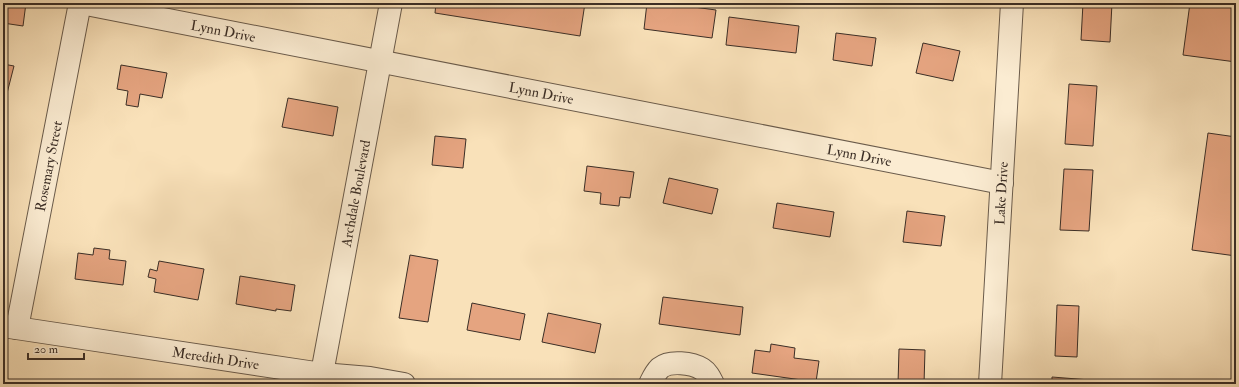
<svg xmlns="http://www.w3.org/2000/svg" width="1239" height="387" font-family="'IM FELL Double Pica',serif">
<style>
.building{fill:#e5a480;stroke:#3b2e26}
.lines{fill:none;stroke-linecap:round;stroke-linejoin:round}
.minor-casing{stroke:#6a5b4b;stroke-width:24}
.minor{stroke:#fbecd2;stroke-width:22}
.labels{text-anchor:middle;stroke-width:3;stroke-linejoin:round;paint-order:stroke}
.street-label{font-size:14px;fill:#3b2e26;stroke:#fbecd2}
</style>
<rect width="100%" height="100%" fill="#f9e1b9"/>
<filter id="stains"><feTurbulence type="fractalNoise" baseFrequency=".005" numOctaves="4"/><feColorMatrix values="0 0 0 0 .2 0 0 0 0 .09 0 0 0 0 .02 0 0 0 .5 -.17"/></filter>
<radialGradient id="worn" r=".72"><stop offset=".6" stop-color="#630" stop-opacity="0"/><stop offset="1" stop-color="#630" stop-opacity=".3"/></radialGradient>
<path class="building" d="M3,3H26L23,26L3,23Z
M436,3H585L580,36L435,13Z
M647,3H664L716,10L712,38L644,29Z
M1083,3H1112L1110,42L1081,40Z
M1190,3H1236V62L1183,55Z
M729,17L799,26L796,53L726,45Z
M836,33L876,38L872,66L833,60Z
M923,43L960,51L953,81L916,73Z
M3,64L14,66L4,105L3,104Z
M121,65L167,73L162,98L140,94L138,107L126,105L128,91L117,89Z
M1069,84L1097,86L1093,146L1065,144Z
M288,98L338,107L333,136L282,127Z
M1208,133L1236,137V256L1192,250Z
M435,136L466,139L463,168L432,165Z
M587,166L634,172L630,198L620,197L619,206L600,204L601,193L584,191Z
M1064,169L1093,170L1089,231L1060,230Z
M669,178L718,189L712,214L663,203Z
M777,203L834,212L830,237L773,228Z
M907,211L945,216L941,246L903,242Z
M94,248L110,250L109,259L126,261L123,285L75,279L78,253L93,255Z
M410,255L438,260L428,322L399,318Z
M159,261L204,269L198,300L154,292L156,279L148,277L150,269L157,271Z
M240,276L295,285L291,311L276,309V311L236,304Z
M663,297L743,307L740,335L659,324Z
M472,303L525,314L520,340L467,330Z
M1057,305L1079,306L1077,357L1055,356Z
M548,313L601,324L595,353L542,342Z
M771,344L795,348L794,358L819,361L816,382L752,373L755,350L770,352Z
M899,349L925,350L924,384H898Z
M1052,377L1090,380V384H1052Z"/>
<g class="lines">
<defs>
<g id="minor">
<path id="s1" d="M81,3L1002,183"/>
<path id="s2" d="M3,326L322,374L370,378L404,384"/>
<path id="s3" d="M17,328L80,3"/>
<path id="s4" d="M320,384L391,3"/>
<path d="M650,384C653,378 655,373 660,368C670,360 692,363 702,369C708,373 710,378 713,384"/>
<path id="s5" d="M990,384L1012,3"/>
</g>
</defs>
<use href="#minor" class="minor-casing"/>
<use href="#minor" class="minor"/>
</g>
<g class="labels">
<g class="street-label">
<text dy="5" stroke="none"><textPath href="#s1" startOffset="145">Lynn Drive</textPath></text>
<text dy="5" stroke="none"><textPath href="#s1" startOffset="469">Lynn Drive</textPath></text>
<text dy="5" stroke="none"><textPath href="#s1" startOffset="793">Lynn Drive</textPath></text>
<text dy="5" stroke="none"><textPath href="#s3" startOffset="165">Rosemary Street</textPath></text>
<text dy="5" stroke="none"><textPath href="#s4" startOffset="194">Archdale Boulevard</textPath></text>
<text dy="5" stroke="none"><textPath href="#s5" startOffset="191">Lake Drive</textPath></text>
<text dy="5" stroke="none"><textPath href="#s2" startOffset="215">Meredith Drive</textPath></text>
</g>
</g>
<rect width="1239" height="387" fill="none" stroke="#f9e1b9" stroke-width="16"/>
<rect x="4" y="4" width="1231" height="379" fill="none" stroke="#3b2e26" stroke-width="2"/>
<rect x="8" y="8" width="1223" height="371" fill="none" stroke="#3b2e26"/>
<path d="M28 353v6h56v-6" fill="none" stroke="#3b2e26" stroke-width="2"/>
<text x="34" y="353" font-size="12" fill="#3b2e26" stroke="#fbecd2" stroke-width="3" paint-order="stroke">20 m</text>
<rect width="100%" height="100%" filter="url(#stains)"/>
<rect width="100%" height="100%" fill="url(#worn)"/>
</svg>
